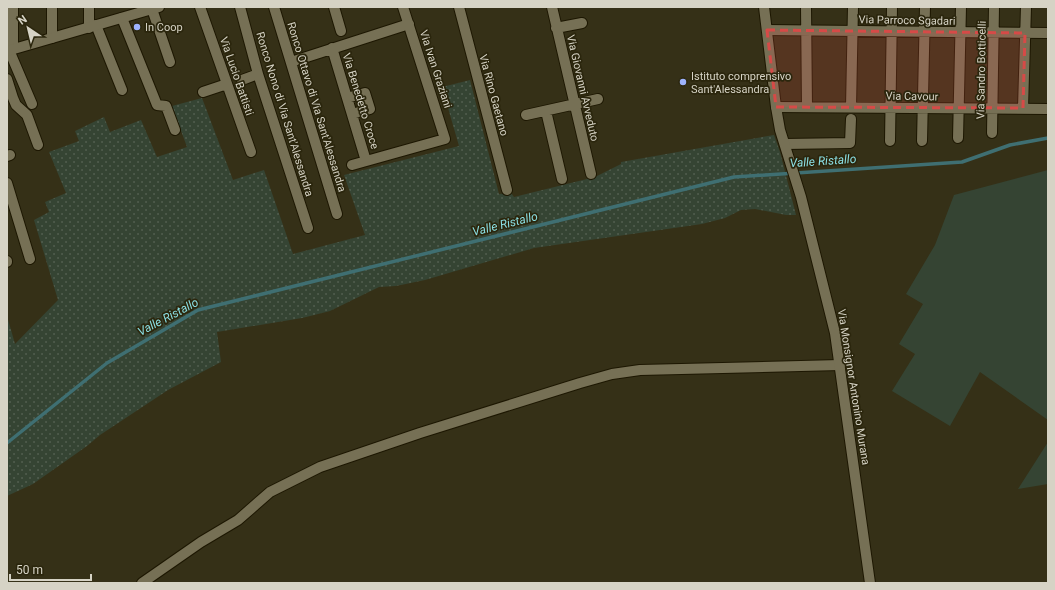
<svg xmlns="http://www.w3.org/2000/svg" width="1055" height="590" font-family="Roboto,sans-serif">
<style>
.grass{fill:url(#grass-dots)}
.garden{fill:#354433}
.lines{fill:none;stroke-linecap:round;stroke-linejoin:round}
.stream{stroke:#3f6f72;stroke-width:3.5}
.minor-casing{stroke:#1d1702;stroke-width:12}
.tertiary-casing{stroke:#1d1702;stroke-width:12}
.minor{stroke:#767055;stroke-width:10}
.tertiary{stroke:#767055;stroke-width:10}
.marked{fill:#d64a47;fill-opacity:0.2;stroke:#d64a47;stroke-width:3;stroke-dasharray:8 5;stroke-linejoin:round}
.poi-dot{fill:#9eb3fd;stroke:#2b260d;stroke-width:1.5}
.labels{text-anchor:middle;stroke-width:3.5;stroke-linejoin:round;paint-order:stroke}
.street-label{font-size:11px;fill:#d6d3c5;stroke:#2b260d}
.poi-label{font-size:11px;fill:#d6d3c5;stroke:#2b260d;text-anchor:start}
.water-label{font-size:12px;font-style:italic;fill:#8bdfe4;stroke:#2b260d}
</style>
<defs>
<pattern id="grass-dots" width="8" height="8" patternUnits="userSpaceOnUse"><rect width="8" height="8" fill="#354433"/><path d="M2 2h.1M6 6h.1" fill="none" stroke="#525e4f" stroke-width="1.8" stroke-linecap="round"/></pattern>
</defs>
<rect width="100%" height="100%" fill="#353017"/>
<path class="grass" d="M470,80L499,194L511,193L514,197L595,177L621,164V162L774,135L780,152L796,215H786L755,209L741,210L725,218L702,224L534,248L425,280L396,286L379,287L330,311L302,318L217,332L221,362L168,390L100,435L87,446L33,484L7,496V316L15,344L58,300L34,220L49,212L45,202L66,193L49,152L79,141L75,131L104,117L110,132L141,120L157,157L187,147L172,106L202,98L233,180L264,170L293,254L365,235L344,175L459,146L442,87Z"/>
<path class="garden" d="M1048,170V420L980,372L950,426L892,391L915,354L899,344L923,304L906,294L935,245L954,195Z
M1048,442V484L1018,489Z"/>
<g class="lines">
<path class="stream" d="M7,443L107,363L198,310L734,177L962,162L1010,145L1048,138"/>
<defs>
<path id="minor" d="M13,7V49
M52,7V38
M89,7V28
M200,7L251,152
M240,7L258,74L308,228
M274,7L337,214
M334,7L341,31
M459,7L507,190
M552,7L591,174
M806,7L807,107
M152,9L170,62
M122,18L157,105L166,106L175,130
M96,25L122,90
M556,28L582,23
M767,30L1048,33
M332,48L366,161
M9,50L32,104
M291,62L409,24
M7,79L13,98L16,105L27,115L38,145
M242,80L258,74
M203,92L227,84
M347,98L365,93L370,109L352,114
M776,107L1048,109
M851,107L853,7
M1023,108L1026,7
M546,111L562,179
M526,115L598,99
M992,133L994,7
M958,138L961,7
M890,141L892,7
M922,141L925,7
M785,144L850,143L851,119
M7,156L10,155
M352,165L445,139L403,7
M7,183L30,259
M7,261V262
M142,583L201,542L238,520L270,492L320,467L420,433L580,383L612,374L640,370L840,365"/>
<path id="tertiary" d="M764,7L776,107L780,130L801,197L835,333L870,583
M7,51L159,7"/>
</defs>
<use href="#minor" class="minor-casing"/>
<use href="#tertiary" class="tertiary-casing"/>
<use href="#minor" class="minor"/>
<use href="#tertiary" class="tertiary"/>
</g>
<path class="marked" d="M767,30L1025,33L1023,108L776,107Z"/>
<g class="poi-dot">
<circle cx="137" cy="27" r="4"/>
<circle cx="683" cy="82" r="4"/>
</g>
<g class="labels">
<g class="street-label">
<text transform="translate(907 20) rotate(1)" y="4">Via Parroco Sgadari</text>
<text transform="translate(436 69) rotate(72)" y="4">Via Ivan Graziani</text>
<text transform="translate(981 70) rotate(-89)" y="4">Via Sandro Botticelli</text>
<text transform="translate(237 76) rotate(71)" y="4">Via Lucio Battisti</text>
<text transform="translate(583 88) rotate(77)" y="4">Via Giovanni Avveduto</text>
<text transform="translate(494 95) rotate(75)" y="4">Via Rino Gaetano</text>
<text transform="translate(912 96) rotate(1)" y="4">Via Cavour</text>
<text transform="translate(361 101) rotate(73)" y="4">Via Benedetto Croce</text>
<text transform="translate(317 107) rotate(73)" y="4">Ronco Ottavo di Via Sant'Alessandra</text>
<text transform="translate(285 114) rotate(73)" y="4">Ronco Nono di Via Sant'Alessandra</text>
<text transform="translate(854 387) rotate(81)" y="4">Via Monsignor Antonino Murana</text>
</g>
<g class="poi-label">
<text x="145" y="31">In Coop</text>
<text x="691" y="80">Istituto comprensivo<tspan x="691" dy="13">Sant'Alessandra</tspan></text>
</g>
<g class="water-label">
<text transform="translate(823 161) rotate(-4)" y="4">Valle Ristallo</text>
<text transform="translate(505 224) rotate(-14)" y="4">Valle Ristallo</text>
<text transform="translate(168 317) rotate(-28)" y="4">Valle Ristallo</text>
</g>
</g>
<rect width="1055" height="590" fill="none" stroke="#d6d3c5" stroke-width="16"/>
<g transform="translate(28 28) rotate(325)" stroke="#2b260d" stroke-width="3" paint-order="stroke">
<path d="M0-3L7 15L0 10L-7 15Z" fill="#d6d3c5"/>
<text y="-6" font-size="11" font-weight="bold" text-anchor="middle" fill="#d6d3c5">N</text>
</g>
<path d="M10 574v6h81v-6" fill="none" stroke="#d6d3c5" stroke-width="2"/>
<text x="16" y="574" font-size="12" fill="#d6d3c5" stroke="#2b260d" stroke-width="3" paint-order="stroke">50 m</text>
</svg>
